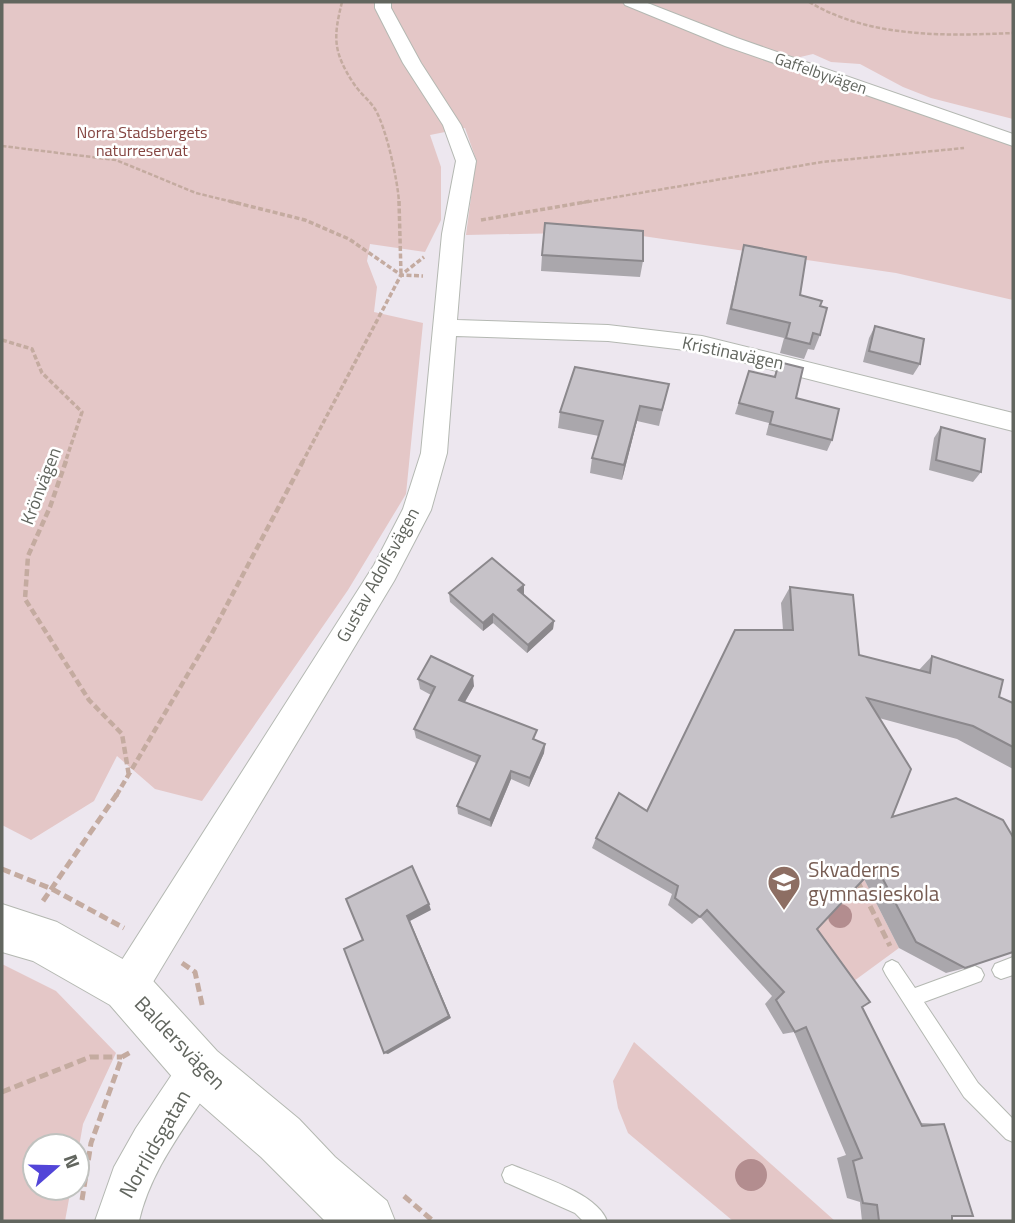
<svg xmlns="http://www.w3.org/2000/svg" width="1015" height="1223" font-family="'Titillium Web',sans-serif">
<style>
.green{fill:#e4c7c7}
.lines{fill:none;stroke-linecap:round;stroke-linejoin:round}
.lane-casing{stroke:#b4b8b2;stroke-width:2}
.street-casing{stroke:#b4b8b2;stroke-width:2}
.secondary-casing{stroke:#b4b8b1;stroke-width:2}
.path-far3{stroke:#c4aba0;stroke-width:2.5;stroke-dasharray:4.5 2;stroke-linecap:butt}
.path-far2{stroke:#c4aba0;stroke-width:3.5;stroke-dasharray:5 2.5;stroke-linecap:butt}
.path-far1{stroke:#c4aba0;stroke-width:4.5;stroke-dasharray:7 3.5;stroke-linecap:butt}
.path{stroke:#c4aba0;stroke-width:5;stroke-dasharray:9 4.5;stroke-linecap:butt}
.lane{fill:#fff;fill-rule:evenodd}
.street{fill:#fff;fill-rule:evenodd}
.secondary{fill:#fff;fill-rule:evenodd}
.tree{fill:#b38d8f}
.wall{fill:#aaa7ac}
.shaded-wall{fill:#8b888c}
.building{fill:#c6c2c8;stroke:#8b888c;stroke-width:2}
.labels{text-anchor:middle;stroke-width:5;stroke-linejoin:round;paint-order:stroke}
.far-street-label{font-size:16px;fill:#62665f;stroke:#fff}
.far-park-label{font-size:16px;fill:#844440;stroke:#fff}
.street-label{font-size:18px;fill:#62665f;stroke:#fff}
.near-education-label{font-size:21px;fill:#785e54;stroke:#fff;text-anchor:start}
.near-street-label{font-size:21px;fill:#62665f;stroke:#fff}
</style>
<rect width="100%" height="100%" fill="#ede7ef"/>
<path class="green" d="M2,2H1013V119L931,98L903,87L860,64L831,62L813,54L775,63L1013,146V300L896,273L615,232L466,235L476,159L465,128L430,135L441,167V220L425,252L370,244L367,261L377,287L374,312L423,323L406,494L348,590L202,801L155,789L117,756L94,801L31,840L2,825Z
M767,807L859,869L899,948L843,989L816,951Z
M2,964L56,991L116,1053L83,1124L77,1158V1146H35V1188H71L65,1221H2Z
M634,1042L835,1221H733L628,1133L618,1108L613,1081Z"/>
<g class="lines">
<defs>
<path id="lane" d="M1013,957V975L1001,979L995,976L992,970L995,964Z
M892,960L898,963L915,988L975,966L981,969L984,975L981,981L924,1002L978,1083L1013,1119V1142L1006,1139L964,1097L886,975L883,969L886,963Z
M512,1165C539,1176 597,1193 607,1221H583L575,1213L505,1182L502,1175L505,1168Z"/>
<path id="street" d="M375,2H391V8L421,63L461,125L476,161L464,234L457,320L608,325L702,336L1013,413V431L702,352L608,341L456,336L447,453L431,510L394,581L141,1002L127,1007L113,1002L108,988L113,974L374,565L403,509L421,453L442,234L456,161L443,125L403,63L375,8Z
M623,2H645L737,38L1013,134V146L725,46L625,5Z
M199,1049L213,1055L219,1069L213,1083C185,1128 151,1169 139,1221H95L114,1167L136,1128L185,1055Z"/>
<path id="secondary" d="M2,904L57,922L144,971L217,1051L299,1119L335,1157L387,1201L395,1221H325L261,1157L181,1087L110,1005L33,961L2,952Z"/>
</defs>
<use href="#lane" class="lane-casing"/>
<use href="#street" class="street-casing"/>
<use href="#secondary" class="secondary-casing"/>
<path class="path-far3" d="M342,2C333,38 333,52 354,84C360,93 369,100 375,109C386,127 398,181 399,203
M809,2C870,38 944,36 1013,33
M2,146L116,160L196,193L237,203
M581,203L822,162L964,148"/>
<path class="path-far2" d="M229,201L305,220L349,239L401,275L423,276
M399,201L401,274
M481,220L591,201
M2,340L32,349L42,373L82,412L65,463
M302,463L401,275L424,257"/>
<path class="path-far1" d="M66,461L50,507L28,556L25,599L89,700L122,734L129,776
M116,796L211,635L303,461"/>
<path class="path" d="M2,869L52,889L124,928
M858,882L890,946
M43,901L117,794
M182,963L195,972L203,1009
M2,1092L90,1057H122
M404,1196L433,1221
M82,1200L91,1143L122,1057L131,1052"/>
<use href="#lane" class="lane"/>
<use href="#street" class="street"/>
<use href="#secondary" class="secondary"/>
</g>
<g class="tree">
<circle cx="840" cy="916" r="12"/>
<circle cx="751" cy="1175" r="16"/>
</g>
<path class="wall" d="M744,245L800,295L820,306V335L814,350L808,349L804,359L780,353L784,338L726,324Z
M542,255L643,261L640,277L541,271Z
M875,326L920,364L913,375L863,362L869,338Z
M779,362L796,398L832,440L827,451L766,435L769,423L735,414L749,371L774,377Z
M669,384L659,426L637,421L622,480L590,473L592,458L599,436L558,428L560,412Z
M941,427L981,472L973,482L929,470L934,438Z
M524,585L523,595L554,621L553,629L527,653L493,623L483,631L450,602L449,593Z
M790,587L859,655L919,670L932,656L999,697L1013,703V769L957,739L879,718L892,817L965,968L946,973L899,948L864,879L817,929L862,1007L920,1123L944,1124L952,1221H862L860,1202L847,1198L837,1158L846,1155L794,1032L783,1034L765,1004L772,996L700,917L692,924L668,905L672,894L592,848L596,838L647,811L783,630L781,603Z
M418,679L474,686L465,702L536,740L545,744L544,753L529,787L511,779L491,827L458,814L457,806L476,763L416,738L414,729L431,695L420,689Z"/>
<path class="shaded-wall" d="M640,406L637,421L622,480L624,465Z
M524,585V594L518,599V590Z
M493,614V623L483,631V623Z
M554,621L553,629L527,653L528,645Z
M473,676L474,686L460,710L459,700Z
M545,744L544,753L529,787L530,778Z
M511,771V779L491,827L490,820Z
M429,904L431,910L410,921L451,1018L388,1054L384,1053L407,916Z"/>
<path class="building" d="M545,223L643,231V261L542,255Z
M744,245L806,257L800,295L822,301L820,306L827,308L820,335L813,333L810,344L786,338L790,323L731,309Z
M875,326L924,339L920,364L869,351Z
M779,362L803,368L796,398L839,409L832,440L770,424L773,412L739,403L749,371L775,377Z
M575,367L669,384L662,410L640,406L624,465L592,458L603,421L560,412Z
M941,427L985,439L981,472L936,460Z
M492,558L524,585L518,590L554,621L528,645L493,614L483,623L449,593Z
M790,587L853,595L859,655L930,673L932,656L1003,680L999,697L1013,703V747L973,726L867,698L911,769L892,817L956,798L1003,820L1013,837V952L965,968L916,942L876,866L817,929L870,1002L862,1007L922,1126L944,1124L973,1216H952V1221H879L877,1205L863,1203L853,1161L862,1158L806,1027L795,1032L776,1000L784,992L707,910L700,917L675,898L678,886L596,838L619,793L647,811L735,630H793Z
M431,656L473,676L459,700L537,730L533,739L545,744L530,778L511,771L490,820L457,806L480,756L414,729L435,687L418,679Z
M412,866L429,904L407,916L449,1016L384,1053L344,949L363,940L346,899Z"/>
<defs>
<symbol id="school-pin" viewBox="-11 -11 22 30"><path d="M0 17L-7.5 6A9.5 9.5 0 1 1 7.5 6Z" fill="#8d6e63" stroke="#fff"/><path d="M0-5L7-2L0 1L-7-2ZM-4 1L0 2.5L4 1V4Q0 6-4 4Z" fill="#fff"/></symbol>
</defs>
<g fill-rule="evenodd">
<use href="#school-pin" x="765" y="863" width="38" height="52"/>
</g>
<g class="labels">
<g class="far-street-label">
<text transform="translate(821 73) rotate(19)" y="6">Gaffelbyvägen</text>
</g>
<g class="far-park-label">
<text x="142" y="138">Norra Stadsbergets<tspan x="142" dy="18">naturreservat</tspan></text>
</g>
<g class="street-label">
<text transform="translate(733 353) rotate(12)" y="6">Kristinavägen</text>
<text transform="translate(41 486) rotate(-69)" y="6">Krönvägen</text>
<text transform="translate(378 575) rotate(-61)" y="6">Gustav Adolfsvägen</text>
</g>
<g class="near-education-label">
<text x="808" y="877">Skvaderns<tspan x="808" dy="24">gymnasieskola</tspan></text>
</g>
<g class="near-street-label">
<text transform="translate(180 1043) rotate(46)" y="7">Baldersvägen</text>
<text transform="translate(155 1144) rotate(-60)" y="7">Norrlidsgatan</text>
</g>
</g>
<rect width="1015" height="1223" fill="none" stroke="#62665f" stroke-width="7"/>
<g transform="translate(56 1167) rotate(70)"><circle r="33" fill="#ffffff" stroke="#c0c2bf" stroke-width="2"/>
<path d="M0-5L12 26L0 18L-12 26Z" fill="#5245d8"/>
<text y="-10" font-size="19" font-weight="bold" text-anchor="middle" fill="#62665f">N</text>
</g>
</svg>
